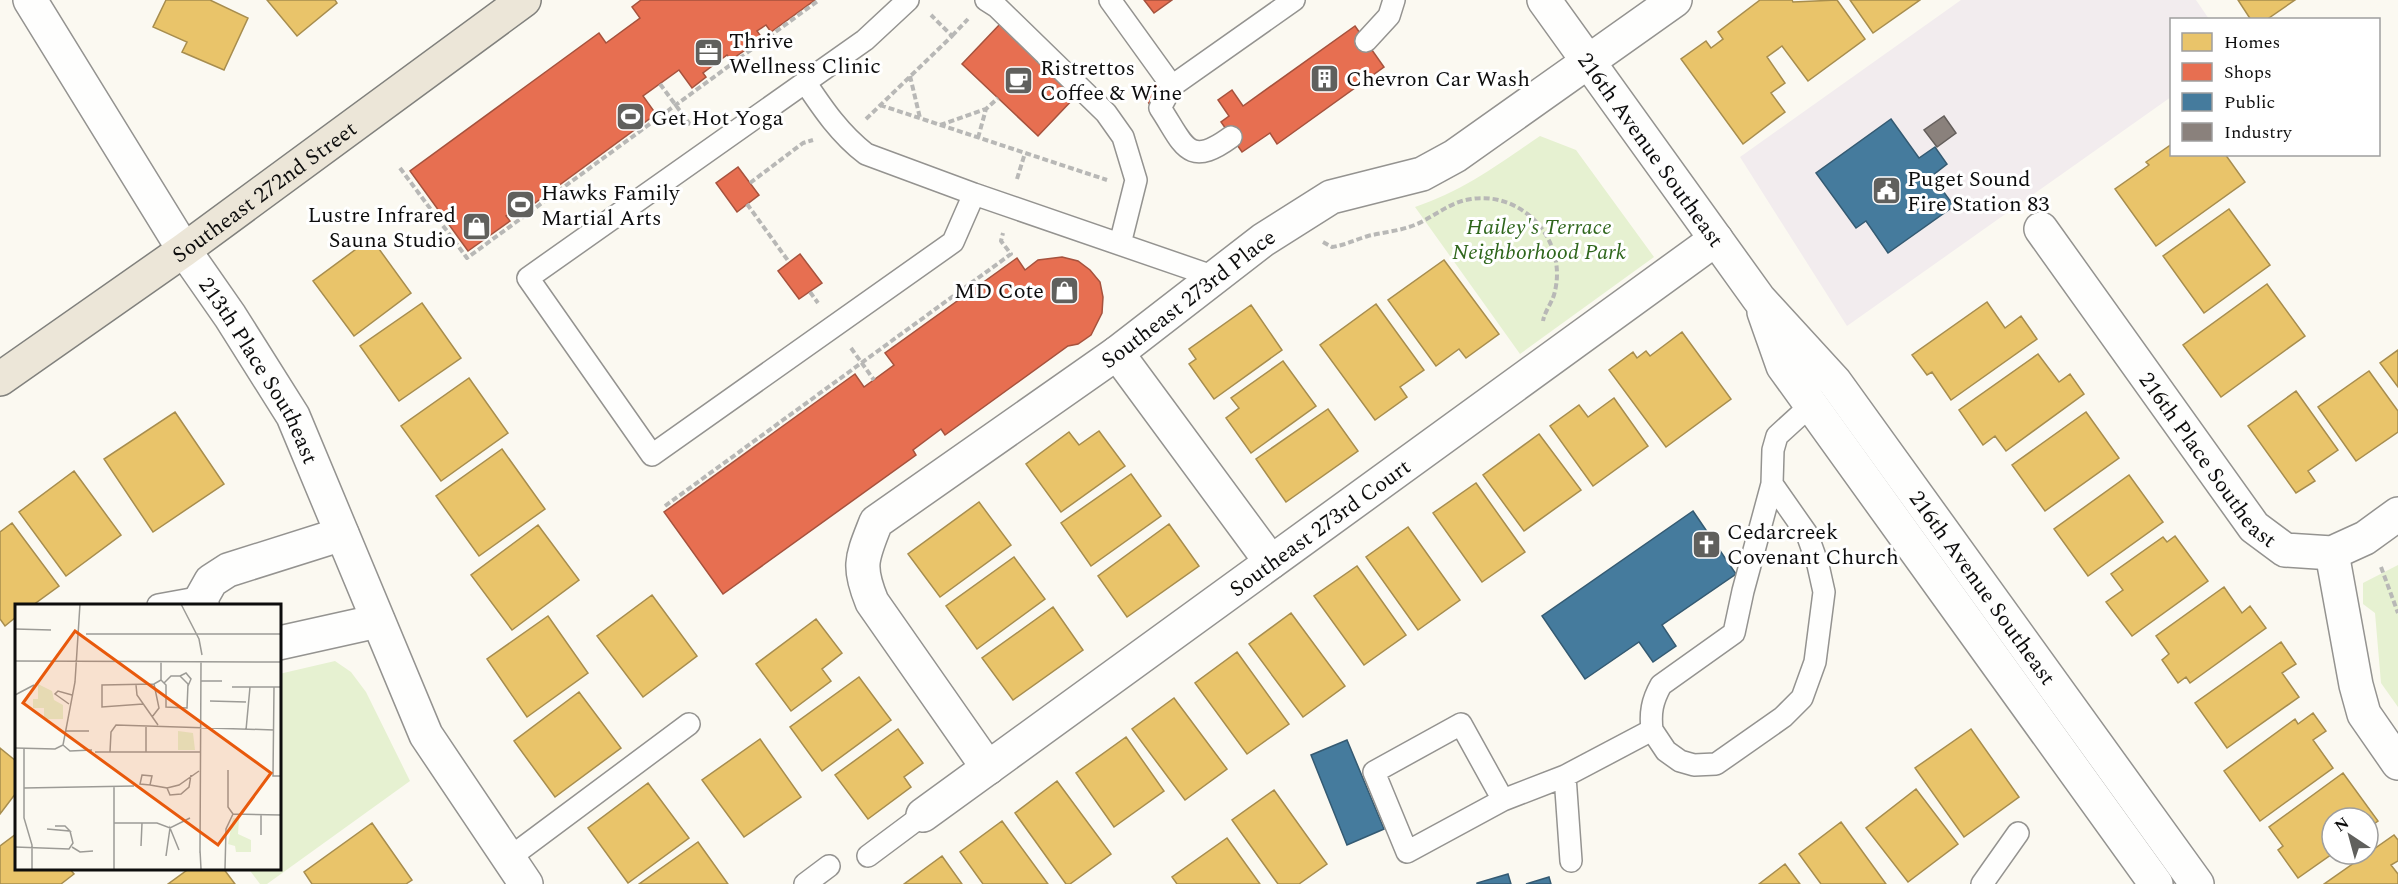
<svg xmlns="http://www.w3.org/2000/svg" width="2398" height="884" font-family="Spectral,serif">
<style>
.industrial{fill:#f2ecee}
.green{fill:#e6f1d1}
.homes{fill:#e9c46a;stroke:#a78d4e;stroke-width:1.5}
.shops{fill:#e76f51;stroke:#a6523d;stroke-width:1.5}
.public{fill:#457b9d;stroke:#345a72;stroke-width:1.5}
.industry{fill:#8a817c;stroke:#645e5b;stroke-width:1.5}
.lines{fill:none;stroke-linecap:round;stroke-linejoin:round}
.service-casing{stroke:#949390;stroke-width:24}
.minor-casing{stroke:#949390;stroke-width:36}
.tertiary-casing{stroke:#949390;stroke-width:36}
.primary-casing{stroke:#81817d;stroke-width:36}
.path{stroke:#b8b8b6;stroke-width:4;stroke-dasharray:6 3;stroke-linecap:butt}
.service{stroke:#fefefd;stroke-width:21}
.minor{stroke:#fefefd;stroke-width:33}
.tertiary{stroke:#fefefd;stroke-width:33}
.primary{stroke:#ece6d8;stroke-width:33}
.labels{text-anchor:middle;stroke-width:6;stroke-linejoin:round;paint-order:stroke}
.poi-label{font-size:22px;fill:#0d0d0d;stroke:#fff;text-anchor:start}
.street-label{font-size:22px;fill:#0d0d0d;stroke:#fff}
.park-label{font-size:22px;font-style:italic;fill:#2f661c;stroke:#fff}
.inset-road{fill:none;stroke:#9c9b96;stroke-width:1.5}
.view{fill:#e8590c;fill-opacity:0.15;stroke:#e8590c;stroke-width:3}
.inset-edge{fill:none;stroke:#0d0d0d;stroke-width:3}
</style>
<rect width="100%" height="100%" fill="#fbf9f1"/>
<path class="industrial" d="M1961,0H2196L2209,19L2172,20L2171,97L1847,326L1740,157Z"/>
<path class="green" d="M1540,136L1576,150L1654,257L1520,354L1415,207C1465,190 1497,165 1540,136Z
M2398,565V707L2381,683L2375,613L2363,604V583Z
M335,661L351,672L366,692L410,781L267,884H260L248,868H279V674Z"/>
<path class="homes" d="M166,0H210L248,18L224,70L182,52L187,42L153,27Z
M267,0H335L337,3L297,36Z
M1760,0H1792L1793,2L1837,0L1865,39L1808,81L1782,46L1767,57L1785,83L1771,93L1785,112L1743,144L1681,59L1706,41L1711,48L1723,39L1718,32Z
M1850,0H1920L1873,33Z
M2238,0H2295L2266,20H2251Z
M2172,144V154H2225L2245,182L2156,246L2115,189L2149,165L2146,162Z
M2229,209L2270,265L2204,313L2163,256Z
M371,238L411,293L354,336L313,281Z
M1444,260L1499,334L1466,358L1459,349L1436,366L1388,300Z
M2267,284L2305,336L2221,397L2183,345Z
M1987,302L2005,328L2021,316L2037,339L1951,400L1932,372L1927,375L1912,355Z
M422,303L461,358L399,401L360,346Z
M1376,304L1424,370L1400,387L1407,397L1375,420L1320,345Z
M1251,305L1282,350L1214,399L1189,364L1196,359L1189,349Z
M1682,332L1731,399L1666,447L1609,370L1633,352L1637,358L1646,351L1650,356Z
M2398,350V387L2380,363Z
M2038,354L2059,382L2070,374L2084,394L2006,451L1995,436L1983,445L1959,410Z
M1283,361L1316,406L1251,453L1226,418L1239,408L1231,398Z
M2369,371L2398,411V432L2356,461L2318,407Z
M469,378L508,433L441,481L401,426Z
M2296,391L2338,450L2308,471L2315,481L2296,493L2248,426Z
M1614,398L1648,446L1593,486L1550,426L1579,405L1588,417Z
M1328,409L1358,451L1286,502L1256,459Z
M175,412L224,484L153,532L104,459Z
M2086,412L2119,458L2045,511L2012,465Z
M1099,431L1125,466L1061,512L1026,464L1069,432L1079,445Z
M1539,434L1581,490L1524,531L1483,475Z
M502,449L545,509L479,556L436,496Z
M74,471L121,535L66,576L19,512Z
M1131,474L1161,516L1091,566L1061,523Z
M2129,475L2163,522L2088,576L2054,529Z
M1476,483L1525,552L1482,582L1433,513Z
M979,502L1011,545L940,597L908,554Z
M12,523L59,586L33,605H16V617L5,626L0,619V532Z
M1169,524L1199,566L1127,617L1098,576Z
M538,525L579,580L512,630L471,575Z
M1408,527L1460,600L1418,630L1366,557Z
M2175,536L2208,581L2132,636L2106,602L2123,590L2111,574L2163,537L2167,542Z
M1014,557L1045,599L977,649L946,606Z
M1357,566L1406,635L1364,665L1314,596Z
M2224,587L2242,613L2250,606L2266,628L2190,683L2186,677L2178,683L2162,660L2169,654L2156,636Z
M652,595L697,656L643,697L597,636Z
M1053,607L1083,650L1013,700L982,658Z
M1291,613L1345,686L1303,717L1249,644Z
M548,616L588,673L527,717L487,659Z
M816,619L842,653L822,669L831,681L791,711L756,664Z
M2281,642L2296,664L2282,673L2299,697L2227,748L2195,703Z
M1237,652L1289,724L1247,754L1195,683Z
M859,677L891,720L822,771L790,727Z
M579,692L621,748L555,797L514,741Z
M1174,698L1227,769L1185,800L1132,729Z
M2313,713L2326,731L2313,740L2333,768L2260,821L2224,771L2295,719L2298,724Z
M898,729L923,763L904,777L911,787L868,819L835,775Z
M1971,729L2019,797L1964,837L1915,768Z
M1126,737L1164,791L1114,827L1076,773Z
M760,739L801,797L744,837L702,780Z
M0,748L16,761V793L0,814Z
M2343,773L2378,821L2368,828V818H2332V854L2298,878L2278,850L2283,846L2269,827Z
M1057,781L1111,854L1070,884H1066L1015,813Z
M648,783L689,838L628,883L588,828Z
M1916,789L1958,844L1908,882L1866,828Z
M1274,790L1327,864L1299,884H1278L1232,820Z
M1002,821L1048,884H983L960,852Z
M1841,822L1886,884H1821L1799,854Z
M372,823L412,880L406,884H312L304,872Z
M16,834V868H69L74,874L61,884H0V846Z
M2394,835L2398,840V861L2391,865L2398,874V884H2324Z
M1227,838L1260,884H1177L1172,877Z
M698,842L728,884H639Z
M942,856L962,884H904Z
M1785,864L1800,884H1759Z
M190,868H223L235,884H168Z"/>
<path class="shops" d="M641,0H815L771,32L766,25L757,31L762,38L731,60L727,55L703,73L706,77L692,88L679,70L643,96L656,114L535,203L531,198L506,216L510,221L468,251L410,171L599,33L606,43L640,18L632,7Z
M1144,0H1172L1154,13Z
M1000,24L1076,96L1038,136L962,64Z
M1355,26L1384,67L1277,144L1270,133L1242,152L1221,122L1229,116L1218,100L1232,90L1243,106Z
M1157,84L1164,94L1150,105L1143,94Z
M738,167L759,195L737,212L716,183Z
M800,254L822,283L799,299L778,271Z
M1062,257L1078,261L1090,270L1100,282L1103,297L1102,313L1091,335L1078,344L1068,346L945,435L941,429L913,450L916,455L723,594L664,512L855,374L864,387L894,365L885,353L1017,258L1025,270L1038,260Z"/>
<path class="public" d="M1891,119L1919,158L1935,147L1947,164L1932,176L1954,206L1888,253L1866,221L1856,228L1816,173Z
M1693,511L1736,574L1662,625L1676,646L1653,662L1639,642L1585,679L1542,616Z
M1347,740L1384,829L1347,845L1311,755Z
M1508,874L1511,884H1477V883Z
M1549,877L1551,884H1526Z"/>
<path class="industry" d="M1944,116L1956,133L1937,147L1924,130Z"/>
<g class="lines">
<defs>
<path id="service" d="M908,0L865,40L528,278L652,455L953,242L974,194
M986,0L997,7L1106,113L1123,137L1136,180L1120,244
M1110,0L1172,86L1294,0
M1366,41L1389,16L1394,0
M805,82C823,109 840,134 866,154L974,194L1215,277
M1172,86L1160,108C1184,144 1187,169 1231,137
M158,605L202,597
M1461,724L1503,800L1407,852L1374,772Z
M1652,730C1650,713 1652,701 1661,685L1734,633L1743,591L1772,484L1773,450L1777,436L1811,405
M1565,776L1571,861
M1503,800L1565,776L1652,730L1666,751L1680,761L1694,765L1716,764L1783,717L1802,698L1815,662L1824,592L1818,565L1807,534L1772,484
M868,856L923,815
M509,858L689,724
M805,884L829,866
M1982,884L2018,833"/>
<g id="minor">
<path id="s1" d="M30,0L184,250L230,316L293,416L426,735L526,884"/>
<path id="s2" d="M2041,229L2254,527L2285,550L2332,553L2365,538L2398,514"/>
<path d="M1117,353L1271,562"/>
<path d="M2332,553L2356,685L2364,714L2398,763"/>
<path d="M202,605V597L211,581L228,570L342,534"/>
<path d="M279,643L378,621"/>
<path id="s3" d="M988,768L872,602C857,565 862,558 876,522L1117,353L1263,240L1331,197L1422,174L1455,156L1675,0"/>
<path id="s4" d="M923,815L1716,239"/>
</g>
<g id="tertiary">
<path id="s5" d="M1544,0L1759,299L1835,382L2197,884"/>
<path d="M1764,312L1783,366L2156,884"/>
</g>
<g id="primary">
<path id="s6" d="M0,379L184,250L524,0"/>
</g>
</defs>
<use href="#service" class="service-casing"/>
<use href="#minor" class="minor-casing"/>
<use href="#tertiary" class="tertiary-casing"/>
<use href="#primary" class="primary-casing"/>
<path class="path" d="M952,36L968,19
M910,76L920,118
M660,84L692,127
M880,105L1107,180
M866,119L952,36L931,15
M940,125L986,109
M978,138L986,109L998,98
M400,168L467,258L819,0
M1017,179L1025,153
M750,183L803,143L813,140
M747,204L789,262
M1323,242L1332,247C1345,245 1355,240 1368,236C1384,232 1401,231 1417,224C1435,216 1450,202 1471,199C1523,191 1567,240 1555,291C1553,302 1545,310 1543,321
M810,292L818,303
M851,348L874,380
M665,506L1011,254L1001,241L1003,233
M2381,567L2398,613"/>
<use href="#service" class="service"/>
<use href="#minor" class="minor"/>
<use href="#tertiary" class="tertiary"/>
<use href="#primary" class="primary"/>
</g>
<defs>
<symbol id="office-square" viewBox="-11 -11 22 22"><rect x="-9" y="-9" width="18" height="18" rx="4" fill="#60605d" stroke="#fff"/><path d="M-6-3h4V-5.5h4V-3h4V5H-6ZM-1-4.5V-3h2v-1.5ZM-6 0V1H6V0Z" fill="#fff"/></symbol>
<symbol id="building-square" viewBox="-11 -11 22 22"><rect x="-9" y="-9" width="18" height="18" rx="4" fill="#60605d" stroke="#fff"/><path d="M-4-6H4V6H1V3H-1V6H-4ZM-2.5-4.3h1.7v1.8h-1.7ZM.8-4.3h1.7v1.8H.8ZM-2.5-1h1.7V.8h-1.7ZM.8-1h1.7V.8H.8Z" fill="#fff"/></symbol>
<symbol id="cafe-square" viewBox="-11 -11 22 22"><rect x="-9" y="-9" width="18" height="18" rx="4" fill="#60605d" stroke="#fff"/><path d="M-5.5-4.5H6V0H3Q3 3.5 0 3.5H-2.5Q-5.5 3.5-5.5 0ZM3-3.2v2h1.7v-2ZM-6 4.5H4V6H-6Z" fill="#fff"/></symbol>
<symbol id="stadium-square" viewBox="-11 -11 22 22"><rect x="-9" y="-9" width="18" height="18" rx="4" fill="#60605d" stroke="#fff"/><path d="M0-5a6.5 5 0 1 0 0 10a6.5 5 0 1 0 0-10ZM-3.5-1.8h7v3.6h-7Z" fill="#fff"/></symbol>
<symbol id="civic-square" viewBox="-11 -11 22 22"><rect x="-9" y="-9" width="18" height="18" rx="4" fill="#60605d" stroke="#fff"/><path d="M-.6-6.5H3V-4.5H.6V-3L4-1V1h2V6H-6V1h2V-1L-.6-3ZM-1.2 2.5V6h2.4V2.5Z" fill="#fff"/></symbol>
<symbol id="shop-square" viewBox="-11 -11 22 22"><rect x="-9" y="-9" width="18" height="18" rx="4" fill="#60605d" stroke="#fff"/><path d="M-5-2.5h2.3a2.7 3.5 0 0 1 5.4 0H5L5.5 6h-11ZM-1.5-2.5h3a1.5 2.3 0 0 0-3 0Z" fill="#fff"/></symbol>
<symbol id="church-square" viewBox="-11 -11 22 22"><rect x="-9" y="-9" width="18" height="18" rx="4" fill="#60605d" stroke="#fff"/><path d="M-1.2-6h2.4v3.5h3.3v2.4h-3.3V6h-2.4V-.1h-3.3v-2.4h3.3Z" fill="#fff"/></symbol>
</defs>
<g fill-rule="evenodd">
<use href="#office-square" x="692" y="36" width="33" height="33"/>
<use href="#building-square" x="1308" y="62" width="33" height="33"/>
<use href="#cafe-square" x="1002" y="64" width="33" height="33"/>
<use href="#stadium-square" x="614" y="100" width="33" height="33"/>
<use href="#civic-square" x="1870" y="174" width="33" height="33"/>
<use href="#stadium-square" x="504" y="188" width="33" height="33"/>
<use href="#shop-square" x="460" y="210" width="33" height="33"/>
<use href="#shop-square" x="1048" y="274" width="33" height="33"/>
<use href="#church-square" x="1690" y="528" width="33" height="33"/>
</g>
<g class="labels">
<g class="poi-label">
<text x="729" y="48">Thrive<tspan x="729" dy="25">Wellness Clinic</tspan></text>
<text x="1040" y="75">Ristrettos<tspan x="1040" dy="25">Coffee &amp; Wine</tspan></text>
<text x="1346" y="86">Chevron Car Wash</text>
<text x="651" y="125">Get Hot Yoga</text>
<text x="1907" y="186">Puget Sound<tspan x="1907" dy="25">Fire Station 83</tspan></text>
<text x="541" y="200">Hawks Family<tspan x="541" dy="25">Martial Arts</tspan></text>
<text x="456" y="222" text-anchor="end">Lustre Infrared<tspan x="456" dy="25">Sauna Studio</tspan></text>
<text x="1044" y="298" text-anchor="end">MD Cote</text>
<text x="1727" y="539">Cedarcreek<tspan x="1727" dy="25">Covenant Church</tspan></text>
</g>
<g class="street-label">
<text dy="8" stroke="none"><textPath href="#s5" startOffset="184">216th Avenue Southeast</textPath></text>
<text dy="8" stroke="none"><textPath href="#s6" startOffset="324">Southeast 272nd Street</textPath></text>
<text dy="8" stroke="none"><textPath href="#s3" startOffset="670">Southeast 273rd Place</textPath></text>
<text dy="8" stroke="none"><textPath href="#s1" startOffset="436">213th Place Southeast</textPath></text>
<text dy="8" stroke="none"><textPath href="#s2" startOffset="285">216th Place Southeast</textPath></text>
<text dy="8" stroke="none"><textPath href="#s4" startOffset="490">Southeast 273rd Court</textPath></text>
<text dy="8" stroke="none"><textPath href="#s5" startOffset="734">216th Avenue Southeast</textPath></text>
</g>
<g class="park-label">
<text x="1539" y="234">Hailey's Terrace<tspan x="1539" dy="25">Neighborhood Park</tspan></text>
</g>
</g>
<g transform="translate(15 604)">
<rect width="266" height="266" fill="#fbf9f1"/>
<path d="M23,80L37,87L39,96L48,101V115H29V104H18V95H23ZM163,127L178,129L180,146H163ZM218,214L224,215L223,230L236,236V248H221L220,242L213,240Z" fill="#e6f1d1"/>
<path class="inset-road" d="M166,0L184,35L187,51M0,25L36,26M71,30H266M0,57L266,58M165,72L171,69L176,75L173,82M146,76L151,81V103L172,104L173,80L165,72H156L149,79M186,77H207M121,81L122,91L143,121M217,83H266M259,83L258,172H266M0,91L19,81M195,97L231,98M54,100L40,90L43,87L57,91M128,100L87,103V81L139,80L146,76V58M137,113L144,104L139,80M131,122V148M231,126L235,83M51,127H74M48,141L60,78L65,0M48,141L55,147L77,146M0,144L40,145L48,141M9,145V214L17,241V265M80,148H186M95,148L96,128L101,121L259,126M213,166V203L218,210M127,171L137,172L135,181L125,180ZM135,181L152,184L155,191L166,190L174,183L176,171M9,184L119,182M152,184L164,181L184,167M218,210L266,211M99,219H142L155,224L175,214M32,225L55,227L50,222H40M246,231V211M126,242L127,219M0,243L54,245L58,239L55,227M57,243L65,248L78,247M185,246L186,265M185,249L186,58M151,252L155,224L164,246M99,265V183M210,265L211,225L218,210"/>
<path class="view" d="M60,27L256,169L203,241L8,99Z"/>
<rect width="266" height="266" class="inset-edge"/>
</g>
<rect x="2170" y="18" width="210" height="138" fill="#ffffff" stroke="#9e9e9e" stroke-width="1.5"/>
<rect x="2182" y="33" width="30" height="18" fill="#e9c46a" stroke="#9e9e9e" stroke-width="1.5"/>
<text x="2224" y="48" font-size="18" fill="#0d0d0d">Homes</text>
<rect x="2182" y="63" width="30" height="18" fill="#e76f51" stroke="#9e9e9e" stroke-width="1.5"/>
<text x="2224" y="78" font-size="18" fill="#0d0d0d">Shops</text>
<rect x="2182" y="93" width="30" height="18" fill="#457b9d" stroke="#9e9e9e" stroke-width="1.5"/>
<text x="2224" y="108" font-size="18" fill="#0d0d0d">Public</text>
<rect x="2182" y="123" width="30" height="18" fill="#8a817c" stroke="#9e9e9e" stroke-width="1.5"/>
<text x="2224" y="138" font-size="18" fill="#0d0d0d">Industry</text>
<g transform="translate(2350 836) rotate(324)"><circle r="28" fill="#ffffff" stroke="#9e9e9e" stroke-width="1.5"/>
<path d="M0-4.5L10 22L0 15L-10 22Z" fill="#60605d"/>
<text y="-9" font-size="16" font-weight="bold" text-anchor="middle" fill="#0d0d0d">N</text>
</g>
</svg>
